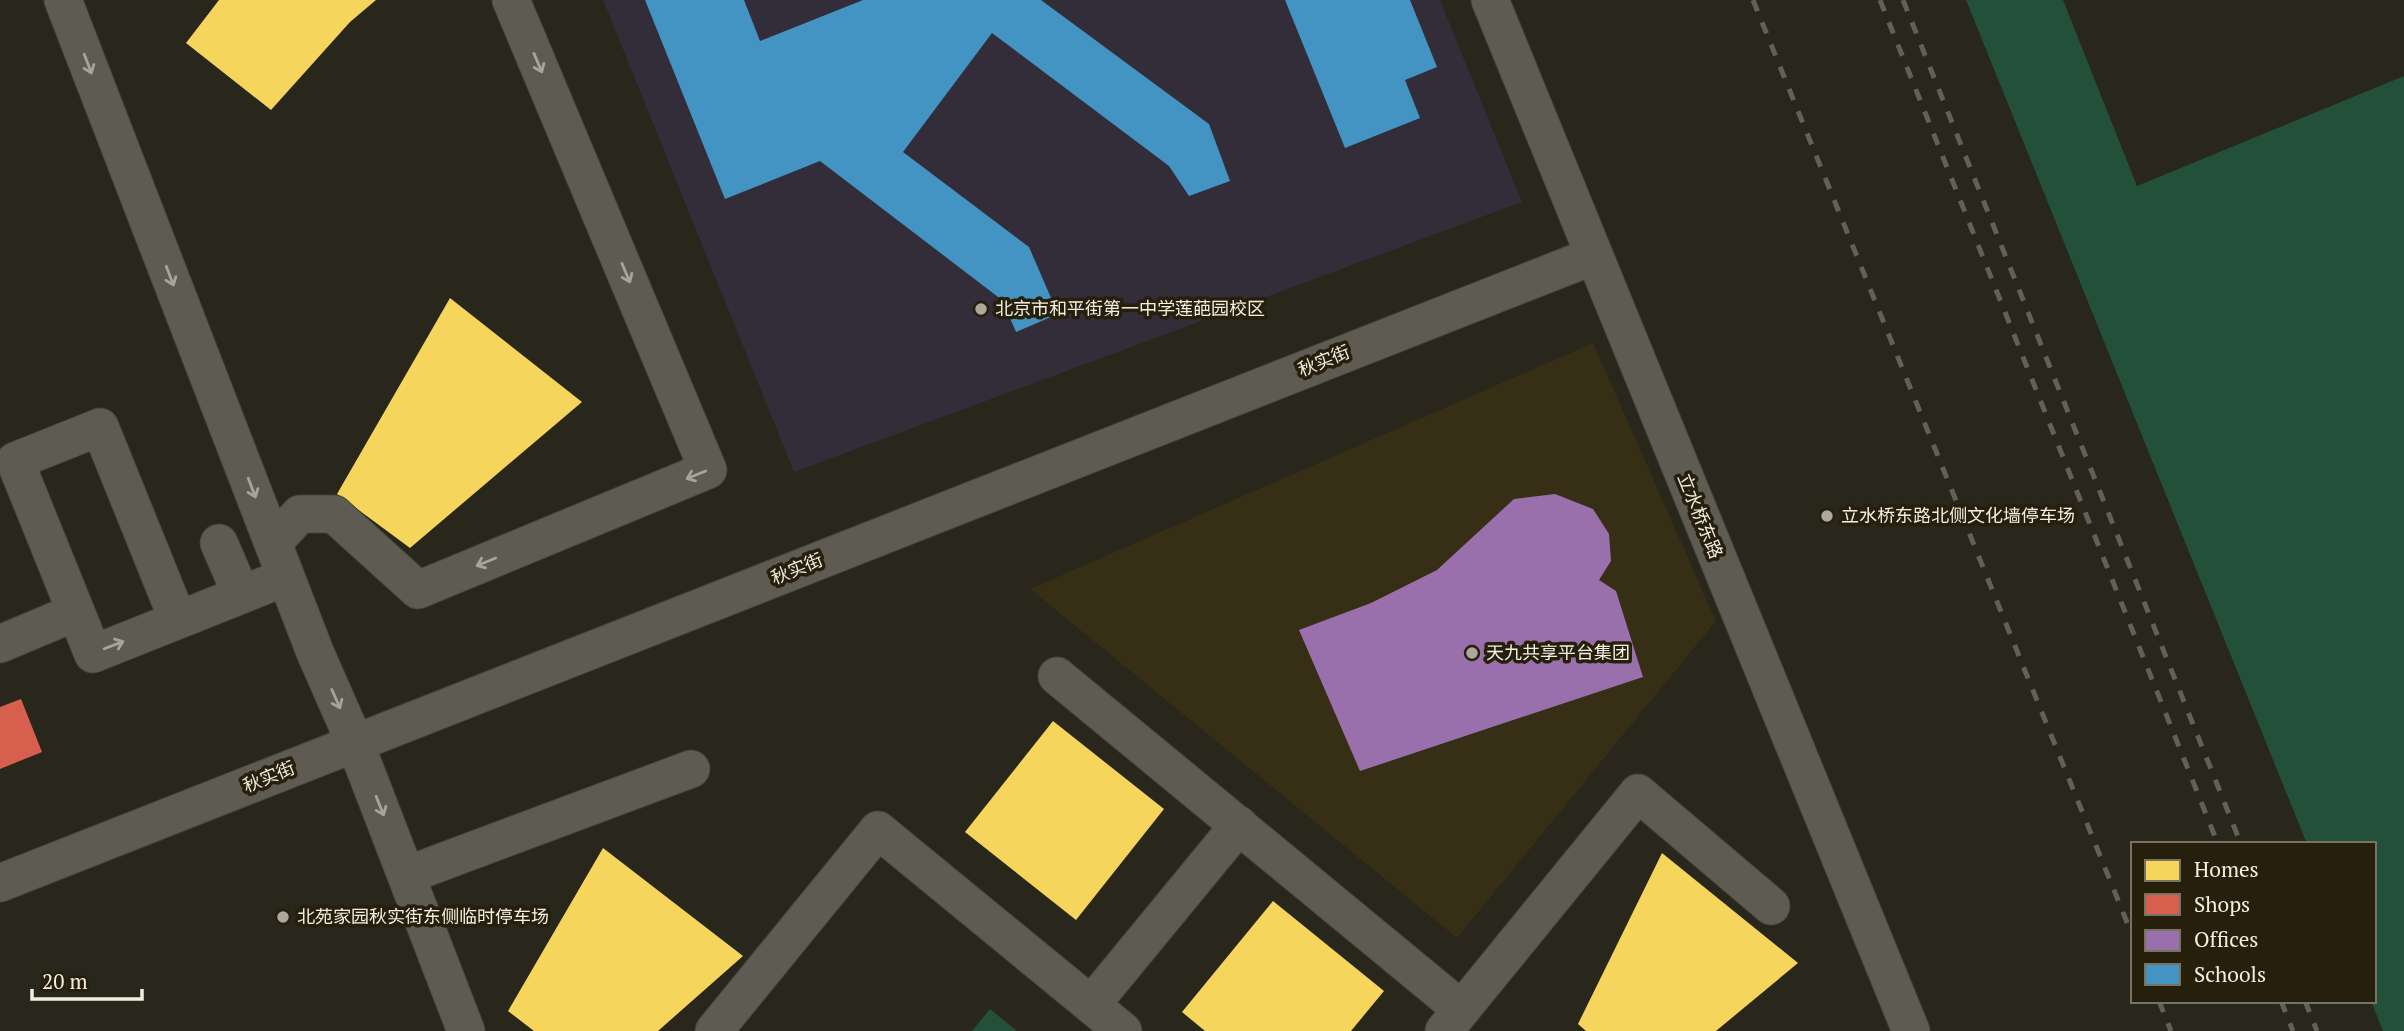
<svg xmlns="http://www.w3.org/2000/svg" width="2404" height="1031" font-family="'PT Serif','Noto Sans SC',serif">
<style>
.built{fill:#362e15}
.education{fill:#322d39}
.green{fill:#225039}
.homes{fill:#f6d55c}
.shops{fill:#d6604d}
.offices{fill:#9970ab}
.schools{fill:#4393c3}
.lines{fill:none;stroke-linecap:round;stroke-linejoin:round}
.minor-casing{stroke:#46443b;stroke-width:39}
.minor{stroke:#5e5b53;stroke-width:37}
.rail{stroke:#626057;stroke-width:5;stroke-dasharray:12 12;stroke-linecap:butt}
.oneway{stroke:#a8a49a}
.poi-dot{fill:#aca89c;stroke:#251f0b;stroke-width:2.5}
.labels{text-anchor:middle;stroke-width:7;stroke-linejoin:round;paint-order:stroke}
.poi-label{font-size:18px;fill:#f2eee2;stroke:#251f0b;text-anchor:start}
.street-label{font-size:18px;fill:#f2eee2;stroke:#251f0b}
</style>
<rect width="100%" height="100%" fill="#29261b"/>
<path class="built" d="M1593,343L1716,621L1457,938L1030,589Z"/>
<path class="education" d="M603,0H1440L1522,202L794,472Z"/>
<path class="green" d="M1966,0H2063L2137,186L2404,76V1031H2383L2371,1001H2374V844H2307Z
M990,1009L1017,1031H972Z"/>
<path class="homes" d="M219,0H376L350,22L271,110L186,43Z
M450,298L582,402L410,548L337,494Z
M1053,721L1164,809L1076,920L965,832Z
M603,848L743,956L658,1031H534L508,1011Z
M1662,853L1798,963L1716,1031H1586L1578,1024Z
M1273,901L1384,991L1351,1031H1205L1182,1012Z"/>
<path class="shops" d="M21,699L42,752L0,769V707Z"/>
<path class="offices" d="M1555,494L1593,509L1609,534L1611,561L1599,580L1616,591L1643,677L1360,771L1299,630L1371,603L1437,570L1514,499Z"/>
<path class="schools" d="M645,0H744L760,41L863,0H1041L1209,124L1230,181L1189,196L1169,166L992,33L903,152L1029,247L1058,314L1016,332L1002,300L820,161L725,199Z
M1285,0H1410L1437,67L1405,80L1420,118L1345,148Z"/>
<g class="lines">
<defs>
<path id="minor" d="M63,0L315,652L355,743L466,1031
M1490,0L1911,1031
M219,543L241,594
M273,543L300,514H334L418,590L708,470L511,0
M178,620L100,427L15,461L93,654L286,577
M0,644L76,612
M1057,676L1461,1009
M407,875L691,769
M0,883L1593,256
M1091,1005L1239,825
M714,1031L878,830L1123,1031
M1444,1031L1638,793L1771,906"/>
</defs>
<use href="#minor" class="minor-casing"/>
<use href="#minor" class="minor"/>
<path class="rail" d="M1753,0L2133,937
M1880,0L2218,844
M1903,0L2241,844
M2159,1001L2171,1031
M2281,1001L2293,1031
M2305,1001L2317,1031"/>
</g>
<defs><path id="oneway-shaft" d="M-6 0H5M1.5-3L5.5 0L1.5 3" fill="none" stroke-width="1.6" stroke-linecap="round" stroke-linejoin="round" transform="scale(1.75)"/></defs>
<g class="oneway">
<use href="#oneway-shaft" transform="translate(538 63) rotate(67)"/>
<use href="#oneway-shaft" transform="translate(88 64) rotate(69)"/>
<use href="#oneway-shaft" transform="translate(626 273) rotate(67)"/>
<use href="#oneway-shaft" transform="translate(170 276) rotate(69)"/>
<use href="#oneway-shaft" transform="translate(696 475) rotate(158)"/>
<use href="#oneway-shaft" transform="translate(252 488) rotate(69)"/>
<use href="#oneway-shaft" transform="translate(486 562) rotate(158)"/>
<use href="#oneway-shaft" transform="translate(114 645) rotate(-21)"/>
<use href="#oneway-shaft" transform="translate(336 699) rotate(66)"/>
<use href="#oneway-shaft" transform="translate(380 806) rotate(68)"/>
</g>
<g class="poi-dot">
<circle cx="981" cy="309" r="7"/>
<circle cx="1827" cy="516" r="7"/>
<circle cx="1472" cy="653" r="7"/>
<circle cx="283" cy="917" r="7"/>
</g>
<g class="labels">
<g class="poi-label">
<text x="995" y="315">北京市和平街第一中学莲葩园校区</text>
<text x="1841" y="522">立水桥东路北侧文化墙停车场</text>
<text x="1486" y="659">天九共享平台集团</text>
<text x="297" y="923">北苑家园秋实街东侧临时停车场</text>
</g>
<g class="street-label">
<text transform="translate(1324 361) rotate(-22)" y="6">秋实街</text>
<text transform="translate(1700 516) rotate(68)" y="6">立水桥东路</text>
<text transform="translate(797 569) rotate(-22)" y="6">秋实街</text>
<text transform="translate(269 777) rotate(-22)" y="6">秋实街</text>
</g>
</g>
<rect x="2131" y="842" width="245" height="161" fill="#251f0b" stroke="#777261" stroke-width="2"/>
<rect x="2145" y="860" width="35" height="21" fill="#f6d55c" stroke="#777261" stroke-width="2"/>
<text x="2194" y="877" font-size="21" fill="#f2eee2">Homes</text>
<rect x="2145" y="894" width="35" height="21" fill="#d6604d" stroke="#777261" stroke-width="2"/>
<text x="2194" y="912" font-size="21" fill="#f2eee2">Shops</text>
<rect x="2145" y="930" width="35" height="21" fill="#9970ab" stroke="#777261" stroke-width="2"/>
<text x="2194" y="947" font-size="21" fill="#f2eee2">Offices</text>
<rect x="2145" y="964" width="35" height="21" fill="#4393c3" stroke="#777261" stroke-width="2"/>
<text x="2194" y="982" font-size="21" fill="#f2eee2">Schools</text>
<path d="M32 989v10h110v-10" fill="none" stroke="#f2eee2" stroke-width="3.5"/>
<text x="42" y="989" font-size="21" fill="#f2eee2" stroke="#251f0b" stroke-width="5" paint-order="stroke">20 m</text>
</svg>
